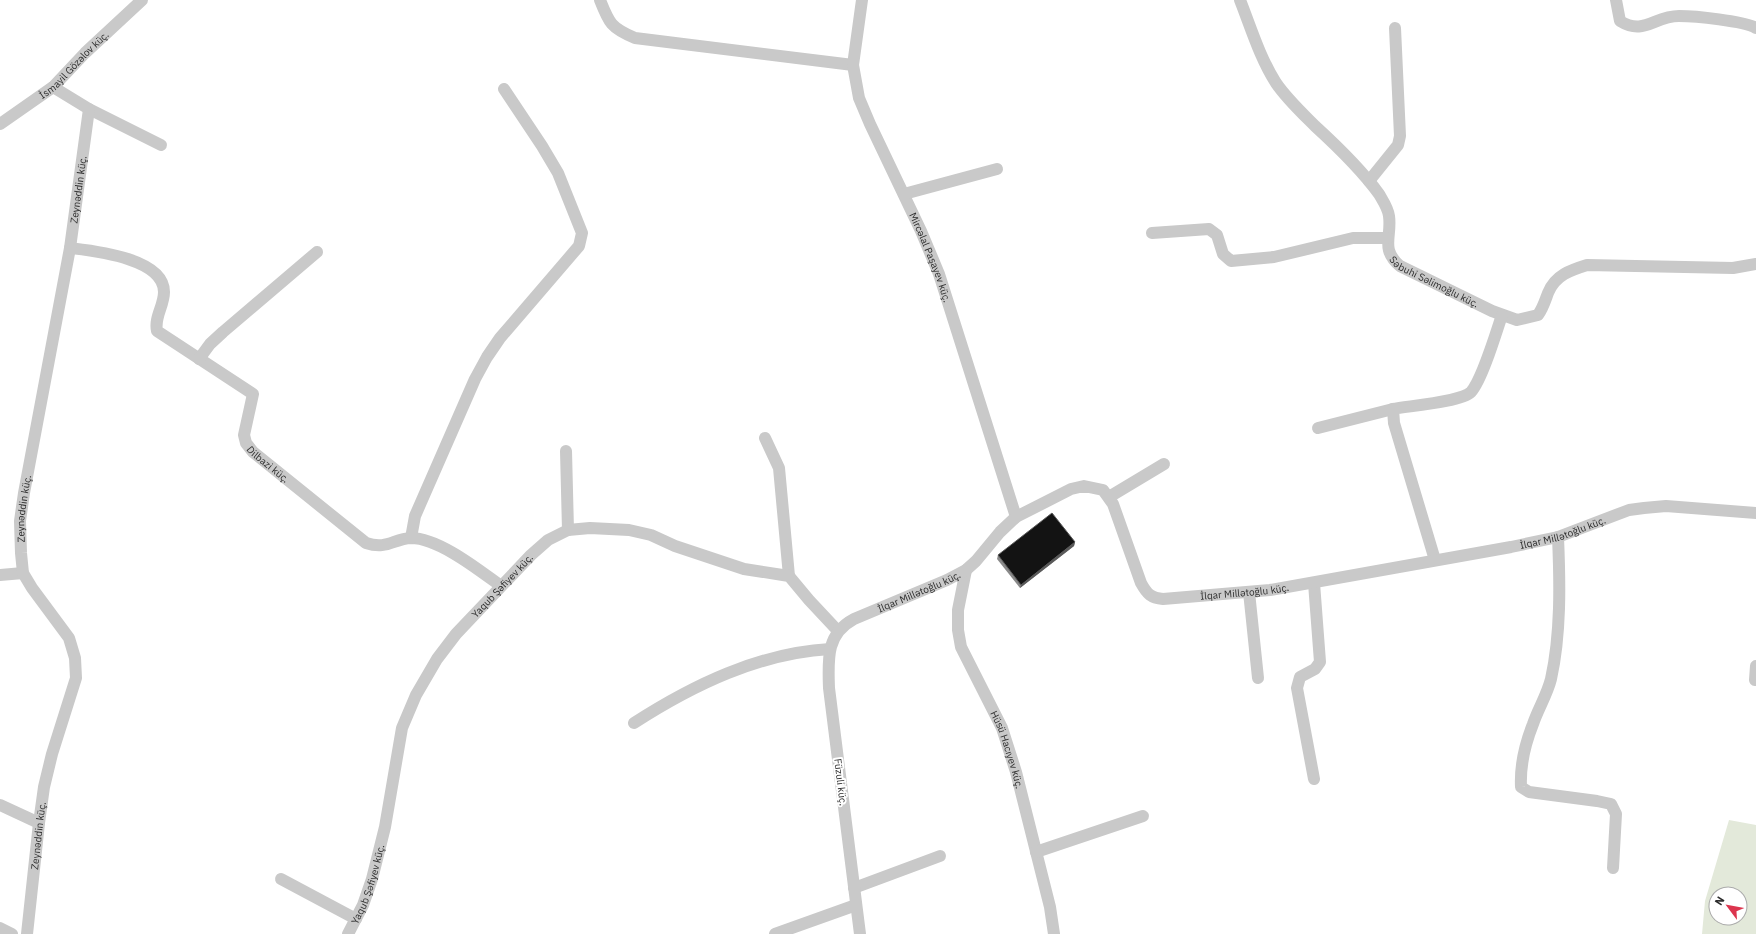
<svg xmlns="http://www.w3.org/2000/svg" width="1756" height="934" font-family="'IBM Plex Sans',sans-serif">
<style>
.green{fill:#e3e9da;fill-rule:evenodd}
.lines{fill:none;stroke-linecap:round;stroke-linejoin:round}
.street{stroke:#c9c9c9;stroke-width:12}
.wall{fill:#898989}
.shaded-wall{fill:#5a5a5a}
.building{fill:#131313;stroke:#5a5a5a}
.labels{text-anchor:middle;stroke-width:4;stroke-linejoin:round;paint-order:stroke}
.street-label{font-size:10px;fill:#2c2c2c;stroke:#fff}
</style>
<rect width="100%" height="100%" fill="#fff"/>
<path class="green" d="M1729,820L1756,825V934H1702L1705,901ZM1716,894H1740V918H1716Z"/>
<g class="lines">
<g class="street">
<path d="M600,0C609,23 611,28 635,38L853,65"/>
<path id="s1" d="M862,0L853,65L859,98L870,124L921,231L939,274L1016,517"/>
<path id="s2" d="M1240,0C1251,28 1260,58 1276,83C1287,99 1301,112 1315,126C1338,147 1361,169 1379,194C1383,201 1388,208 1389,216C1392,237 1380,249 1400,266L1492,311L1517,320L1538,315C1543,308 1545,301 1548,293C1555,275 1571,270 1587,265L1733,268L1756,264"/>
<path d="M1616,0L1620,21C1644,36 1654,16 1679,16C1695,16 1744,21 1756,28"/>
<path d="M89,109L161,145"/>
<path id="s3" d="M0,124L53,87L85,53L142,0"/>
<path d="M1369,181L1398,145L1400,136L1395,28"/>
<path d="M904,194L997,169"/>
<path d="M1152,233L1209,229L1217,235L1223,254L1231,261L1274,257L1353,238H1388"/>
<path id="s4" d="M70,248C94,251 164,258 164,292C164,306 154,317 157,331L253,394L244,435L246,443L253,452L366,543C387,550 393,539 411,538C439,538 480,571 501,586"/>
<path d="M199,359L210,344L223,332L317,252"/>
<path d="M1318,428L1393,409"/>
<path d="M765,438L779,468L789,576"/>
<path d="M566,451L568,530"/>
<path d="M1109,497L1164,464"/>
<path d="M1558,537C1560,583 1561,634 1551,679C1547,695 1538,709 1533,724C1525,744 1520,766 1521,787L1529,792L1597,801L1611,804L1616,814L1613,868"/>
<path d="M411,538L415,516L475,379L487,357L500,338L579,246L582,233L558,173L542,146L504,89"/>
<path d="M1435,560L1394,423L1393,409C1408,406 1461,402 1471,392C1482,380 1496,333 1502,315"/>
<path id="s5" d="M966,570L958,610V630L961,647L1002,728L1016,772L1050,907L1054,934"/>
<path d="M0,575L23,573"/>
<path d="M1249,592L1258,678"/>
<path d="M1755,680L1756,666"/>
<path d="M634,723C693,685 759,653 830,649"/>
<path d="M1314,779L1297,688L1300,677L1315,669L1320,662L1314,583"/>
<path d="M0,805L39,823"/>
<path d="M1036,852L1143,816"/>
<path d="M281,879L356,919"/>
<path d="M854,888L940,856"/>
<path d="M0,928L12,934"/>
<path id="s6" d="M27,934L39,823L44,787L52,754L76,678L75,658L69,638L32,588L23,573L21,553L20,521L24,493L70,248L89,109L53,87"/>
<path id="s7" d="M348,934L363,905L372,879L385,827L402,728L416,695L437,659L456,634L531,555L548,540L568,530L590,528L629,530L651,535L675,546L744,569L789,576L809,600L838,631"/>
<path d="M775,934L856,905"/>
<path id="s8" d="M860,934L829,688C828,659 826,634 854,619L947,580L966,570L976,561L1000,532L1016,517L1071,489L1084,486L1103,490L1113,504L1141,583C1147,594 1151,598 1163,599L1270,590L1511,547L1558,537L1629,510L1644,508L1666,506L1756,513"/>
</g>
</g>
<path class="wall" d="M1075,542L1074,546L1020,588L997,559L998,555Z"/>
<path class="shaded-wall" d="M1075,542L1074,546L1020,588L1021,585Z"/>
<path class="building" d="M1052,513L1075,542L1021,585L998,555Z"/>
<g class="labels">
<g class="street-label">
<text dy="4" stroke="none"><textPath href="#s3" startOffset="95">İsmayil Gözəlov küç.</textPath></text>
<text dy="4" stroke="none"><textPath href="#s6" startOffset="771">Zeynəddin küç.</textPath></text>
<text dy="4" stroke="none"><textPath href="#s1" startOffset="274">Mircəlal Paşayev küç.</textPath></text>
<text dy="4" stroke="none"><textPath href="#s2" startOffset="358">Səbuhi Səlimoğlu küç.</textPath></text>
<text dy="4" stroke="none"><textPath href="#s4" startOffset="347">Dilbazi küç.</textPath></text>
<text dy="4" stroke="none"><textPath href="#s6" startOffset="447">Zeynəddin küç.</textPath></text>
<text dy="4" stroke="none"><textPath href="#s8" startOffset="1152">İlqar Millətoğlu küç.</textPath></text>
<text dy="4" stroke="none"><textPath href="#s7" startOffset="390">Yaqub Şəfiyev küç.</textPath></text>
<text dy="4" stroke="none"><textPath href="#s8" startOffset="397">İlqar Millətoğlu küç.</textPath></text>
<text dy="4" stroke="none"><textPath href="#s8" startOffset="828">İlqar Millətoğlu küç.</textPath></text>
<text dy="4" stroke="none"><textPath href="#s5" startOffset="191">Hüsü Hacıyev küç.</textPath></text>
<text transform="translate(841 782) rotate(83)" y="4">Füzuli küç.</text>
<text dy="4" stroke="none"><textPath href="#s6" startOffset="99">Zeynəddin küç.</textPath></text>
<text dy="4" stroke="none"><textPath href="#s7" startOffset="54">Yaqub Şəfiyev küç.</textPath></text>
</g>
</g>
<g transform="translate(1728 906) rotate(302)"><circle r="19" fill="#ffffff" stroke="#ababab"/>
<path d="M0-3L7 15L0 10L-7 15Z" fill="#dc354e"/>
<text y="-6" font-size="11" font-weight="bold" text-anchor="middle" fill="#2c2c2c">N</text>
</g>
</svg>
